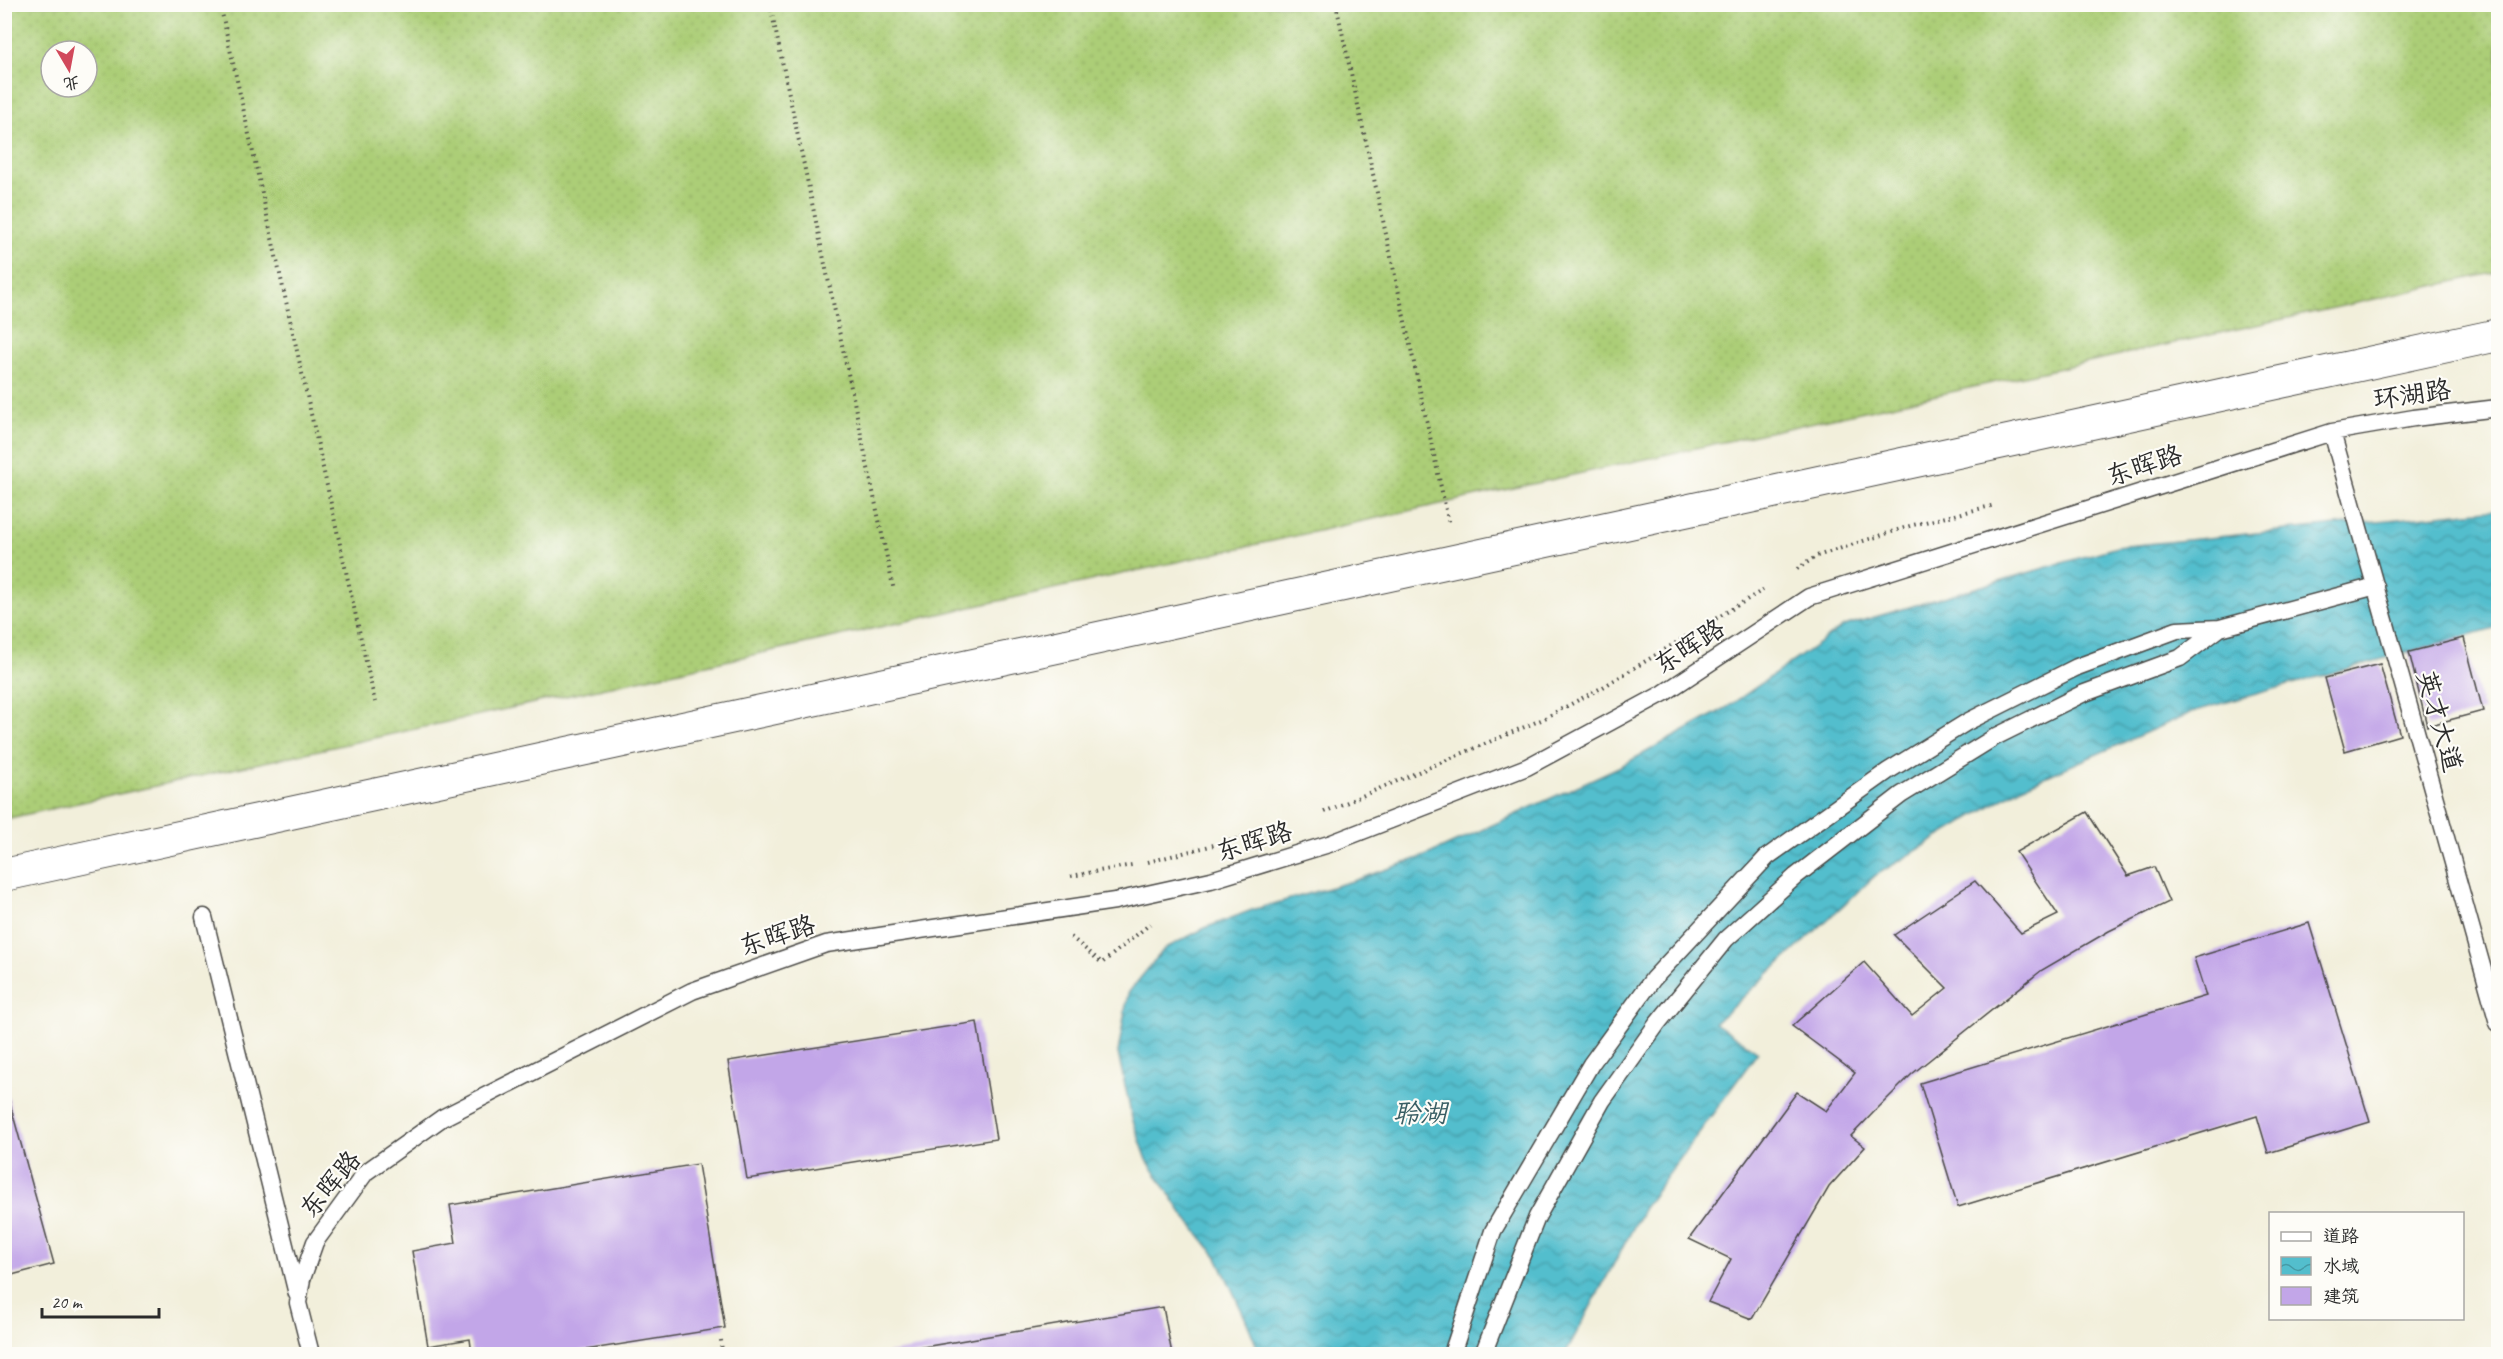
<svg xmlns="http://www.w3.org/2000/svg" width="2503" height="1359" font-family="Caveat,'LXGW WenKai TC',sans-serif">
<style>
.grass{fill:url(#grass-dots);stroke:#6c7c51;stroke-width:1.5;fill-rule:evenodd}
.water{fill:url(#water-waves);stroke:#3f747c;stroke-width:1.5}
.building{fill:#c2a6e8}
.lines{fill:none;stroke-linecap:round;stroke-linejoin:round}
.lane-casing{stroke:#494845;stroke-width:19}
.street-casing{stroke:#494845;stroke-width:34}
.path{stroke:#494845;stroke-width:4;stroke-dasharray:1.5 4.5;stroke-linecap:butt}
.lane{stroke:#fff;stroke-width:16}
.street{stroke:#fff;stroke-width:32}
.labels{text-anchor:middle;stroke-width:4.5;stroke-linejoin:round;paint-order:stroke}
.street-label{font-size:26px;fill:#2b2b2b;stroke:#fdfcf7}
.water-label{font-size:27px;font-style:italic;fill:#395e64;stroke:#fdfcf7}
</style>
<defs>
<pattern id="grass-dots" width="8" height="8" patternUnits="userSpaceOnUse" patternTransform="scale(1.5)"><rect width="8" height="8" fill="#acce77"/><path d="M2 2h.1M6 6h.1" fill="none" stroke="#94b167" stroke-width="1.8" stroke-linecap="round"/></pattern>
<pattern id="water-waves" width="16" height="10" patternUnits="userSpaceOnUse" patternTransform="scale(1.5)"><rect width="16" height="10" fill="#53becd"/><path d="M0 5q4-4 8 0t8 0" fill="none" stroke="#459ba7"/></pattern>
</defs>
<rect width="100%" height="100%" fill="#fdfcf7"/>
<filter id="ink" filterUnits="userSpaceOnUse"><feTurbulence type="fractalNoise" baseFrequency=".0167" numOctaves="2"/><feDisplacementMap in="SourceGraphic" scale="12" xChannelSelector="R" yChannelSelector="G"/><feConvolveMatrix kernelMatrix="1 2 1 2 8 2 1 2 1" color-interpolation-filters="sRGB"/></filter>
<filter id="wash" filterUnits="userSpaceOnUse"><feTurbulence type="fractalNoise" baseFrequency=".008" numOctaves="4" result="noise"/><feDisplacementMap in="SourceGraphic" scale="24" xChannelSelector="R" yChannelSelector="G"/><feGaussianBlur stdDeviation="1.35" result="paint"/><feColorMatrix in="noise" values="0 0 0 0 0 0 0 0 0 0 0 0 0 0 0 0 0 1.4 0 .05"/><feComposite in="paint" operator="in"/></filter>
<g filter="url(#wash)">
<rect width="100%" height="100%" fill="#f2efdb"/>
<path class="grass" d="M4,5H2498V272L5,819ZM51,51H87V87H51Z"/>
<path class="water" d="M2498,509V627L2195,711L2020,788L1876,875L1715,1023L1758,1052L1644,1208L1565,1354H1260L1246,1320L1217,1257L1182,1213L1147,1160L1132,1118L1118,1053L1128,993L1164,949L1205,928L1252,910L1356,880L1425,856L1621,766L1726,708L1844,626L2117,547Z"/>
<g id="blocks">
<path class="building" d="M2464,638L2483,711L2427,726L2409,652Z
M2380,664L2400,735L2345,751L2325,678Z
M2087,812L2128,876L2154,867L2169,902L2109,931L2042,970L1912,1074L1874,1112L1851,1136L1865,1147L1829,1187L1752,1319L1708,1302L1731,1259L1689,1239L1797,1092L1826,1111L1855,1073L1792,1026L1864,962L1912,1016L1947,988L1894,935L1975,881L2021,933L2058,915L2016,852Z
M2309,923L2370,1122L2268,1153L2257,1116L1958,1207L1920,1083L2206,996L2194,958Z
M977,1022L996,1139L747,1179L728,1061Z
M4,1082L54,1264L4,1277Z
M698,1164L725,1328L560,1354H472L470,1339L428,1346L412,1251L456,1243L450,1205Z
M1163,1307L1172,1354H888V1353Z"/>
</g>
</g>
<g filter="url(#ink)">
<use href="#blocks" fill-opacity="0" stroke="#494845" stroke-width="1.5"/>
<g class="lines">
<defs>
<path id="lane" d="M2332,432L2498,1023
M204,917L297,1294
M311,1354L298,1303L302,1279L315,1242L366,1172L442,1118L692,991L826,944L1115,901L1211,880L1329,844L1527,767L1664,693L1809,597L2332,432L2414,418L2498,408
M1452,1354L1493,1231L1591,1064L1653,979L1767,857L1888,771L1967,722L2077,667L2177,630L2220,628L2376,586
M1483,1354L1537,1217L1602,1101L1657,1024L1726,939L1796,876L1901,795L1995,737L2082,694L2180,658L2220,628"/>
<path id="street" d="M4,875L2498,335"/>
</defs>
<use href="#lane" class="lane-casing"/>
<use href="#street" class="street-casing"/>
<path class="path" d="M220,4L375,702
M770,4L894,591
M1336,4L1449,524
M1797,569L1817,556L1913,525L1995,505
M1324,812L1541,720L1603,687L1763,590
M1148,862L1245,837
M1071,876L1132,865
M1071,937L1102,963L1150,924
M721,1340L722,1354"/>
<use href="#lane" class="lane"/>
<use href="#street" class="street"/>
</g>
</g>
<g class="labels">
<g class="street-label">
<text transform="translate(2412 394) rotate(-8)" y="9">环湖路</text>
<text transform="translate(2144 465) rotate(-18)" y="9">东晖路</text>
<text transform="translate(1689 646) rotate(-33)" y="9">东晖路</text>
<text transform="translate(2440 721) rotate(74)" y="9">英才大道</text>
<text transform="translate(1254 841) rotate(-17)" y="9">东晖路</text>
<text transform="translate(777 935) rotate(-18)" y="9">东晖路</text>
<text transform="translate(330 1184) rotate(-50)" y="9">东晖路</text>
</g>
<g class="water-label">
<text x="1420" y="1122">聆湖</text>
</g>
</g>
<rect width="2503" height="1359" fill="none" stroke="#fdfcf7" stroke-width="24"/>
<rect x="2269" y="1212" width="195" height="108" fill="#fdfcf7" stroke="#a9a8a5" stroke-width="1.5"/>
<rect x="2281" y="1232" width="30" height="9" fill="#ffffff" stroke="#a9a8a5" stroke-width="1.5"/>
<text x="2323" y="1242" font-size="18" fill="#2b2b2b">道路</text>
<rect x="2281" y="1257" width="30" height="18" fill="url(#water-waves)" stroke="#a9a8a5" stroke-width="1.5"/>
<text x="2323" y="1272" font-size="18" fill="#2b2b2b">水域</text>
<rect x="2281" y="1287" width="30" height="18" fill="#c2a6e8" stroke="#a9a8a5" stroke-width="1.5"/>
<text x="2323" y="1302" font-size="18" fill="#2b2b2b">建筑</text>
<g transform="translate(69 69) rotate(170)"><circle r="28" fill="#fdfcf7" stroke="#a9a8a5" stroke-width="1.5"/>
<path d="M0-4.5L10 22L0 15L-10 22Z" fill="#d1495b"/>
<text y="-9" font-size="16" font-weight="bold" text-anchor="middle" fill="#2b2b2b">北</text>
</g>
<path d="M42 1308v9h117v-9" fill="none" stroke="#2b2b2b" stroke-width="3"/>
<text x="51" y="1308" font-size="18" fill="#2b2b2b" stroke="#fdfcf7" stroke-width="4.5" paint-order="stroke">20 m</text>
</svg>
